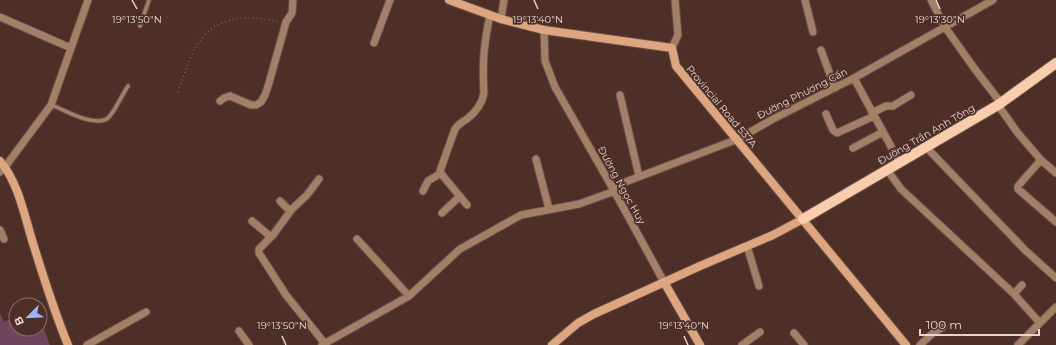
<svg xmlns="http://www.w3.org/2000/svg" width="1056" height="345" font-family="Montserrat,sans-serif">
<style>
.water{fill:#6e455d}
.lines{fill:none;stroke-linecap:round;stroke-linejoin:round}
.lane-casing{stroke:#694d46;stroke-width:5.5}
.street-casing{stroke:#694d46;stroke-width:9}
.secondary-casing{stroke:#694d46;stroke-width:10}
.primary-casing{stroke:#694d46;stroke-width:12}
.path{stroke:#7e635d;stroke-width:1.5;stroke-dasharray:1 3;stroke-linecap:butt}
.lane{stroke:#a27f66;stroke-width:3.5}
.street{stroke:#a27f66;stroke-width:7}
.secondary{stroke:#dea67e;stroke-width:8}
.primary{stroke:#f8ccad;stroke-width:10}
.ticks{fill:none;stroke:#e7d4cf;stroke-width:1.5}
.labels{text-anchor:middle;stroke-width:3.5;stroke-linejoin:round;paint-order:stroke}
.street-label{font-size:10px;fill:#e7d4cf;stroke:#4d2f28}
.ticks-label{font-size:10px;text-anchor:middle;fill:#e7d4cf;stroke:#4d2f28;stroke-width:3.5;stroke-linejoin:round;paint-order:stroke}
</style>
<rect width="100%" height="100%" fill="#4d2f28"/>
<path class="water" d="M0,313L4,322L16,317V329H40V319L50,345H0Z"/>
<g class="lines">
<defs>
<path id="lane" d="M140,26L149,0
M52,105C64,110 95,128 108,118C114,113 123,93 128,86"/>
<path id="street" d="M805,0L813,32
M931,0L945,27L974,68L1001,103
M0,17L71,48
M501,19L504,0
M544,30L545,61L555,87L612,187L664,282
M374,43L390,0
M672,48L678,35L675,0
M821,50L835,88
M854,78L869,106L900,163
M620,95L639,176
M220,101L224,98L230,96L251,105H256L261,102L265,95L269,83L286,22L292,13L293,0
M998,105L1017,132L1041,160L1018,186V189L1056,222
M872,113L886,106H893L911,95
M826,114L833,130L837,133L874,116
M853,148L883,132
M927,148L1026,251L1056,278
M536,159L549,209
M1041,160L1056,173
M888,171L901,189L1014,294L1040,323
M0,172L5,167L51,105L88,0
M319,179L307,195L292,209L273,235L259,249V253L286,295L326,345
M612,187L738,139L773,119L854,78L993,0
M423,191L428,181L441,173
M280,201L290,211
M467,205L443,176L440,171L455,129C458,124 462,122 467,119C476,112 482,104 484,93C482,64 484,43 490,15
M442,213L460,196
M252,221L271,237
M0,230L4,239
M357,239L409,296
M747,246L759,286
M1014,294L1022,285
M239,331L249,345
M794,333L804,345
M87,345L146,312
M322,345L409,296L460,249L521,215L579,204L615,191
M742,345L760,332
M920,345L933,333L943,327
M1018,345L1056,307"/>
<path id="secondary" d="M449,0L501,19L544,30L672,48L676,66L906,345
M0,161C18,182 24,214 32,240C43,276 54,311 68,345
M664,282L700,345
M552,345L578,323L594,314L700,266L773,235L803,219"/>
<path id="primary" d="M803,219L998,105L1056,63"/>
</defs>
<use href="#lane" class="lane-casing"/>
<use href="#street" class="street-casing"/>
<use href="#secondary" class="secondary-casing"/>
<use href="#primary" class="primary-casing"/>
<path class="path" d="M178,92C191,56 198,21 244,18C255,17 267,20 278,21"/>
<use href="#lane" class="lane"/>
<use href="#street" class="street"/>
<use href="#secondary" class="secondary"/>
<use href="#primary" class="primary"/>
</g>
<path class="ticks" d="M132,0L137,9M534,0L538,9M936,0L940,9M282,336L286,345M684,336L688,345"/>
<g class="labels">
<g class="street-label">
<text transform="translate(802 93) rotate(-27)" y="4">Đường Phương Cấn</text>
<text transform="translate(722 106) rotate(50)" y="4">Provincial Road 537A</text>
<text transform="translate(926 134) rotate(-30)" y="4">Đường Trần Anh Tông</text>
<text transform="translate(622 185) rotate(61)" y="4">Đường Ngọc Huy</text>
</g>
</g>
<g class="ticks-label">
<text x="137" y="23">19°13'50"N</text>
<text x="538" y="23">19°13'40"N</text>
<text x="940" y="23">19°13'30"N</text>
<text x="282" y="329">19°13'50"N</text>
<text x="684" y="329">19°13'40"N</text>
</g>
<g transform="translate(28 317) rotate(246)"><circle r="19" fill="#4d2f28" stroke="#8b716b"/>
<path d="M0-3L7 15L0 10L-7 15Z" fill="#9fb3fd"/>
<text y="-6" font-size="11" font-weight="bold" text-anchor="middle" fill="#e7d4cf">B</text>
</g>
<path d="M920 329v6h119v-6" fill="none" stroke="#e7d4cf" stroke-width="2"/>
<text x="926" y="329" font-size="12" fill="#e7d4cf" stroke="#4d2f28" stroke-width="3" paint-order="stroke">100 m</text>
</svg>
